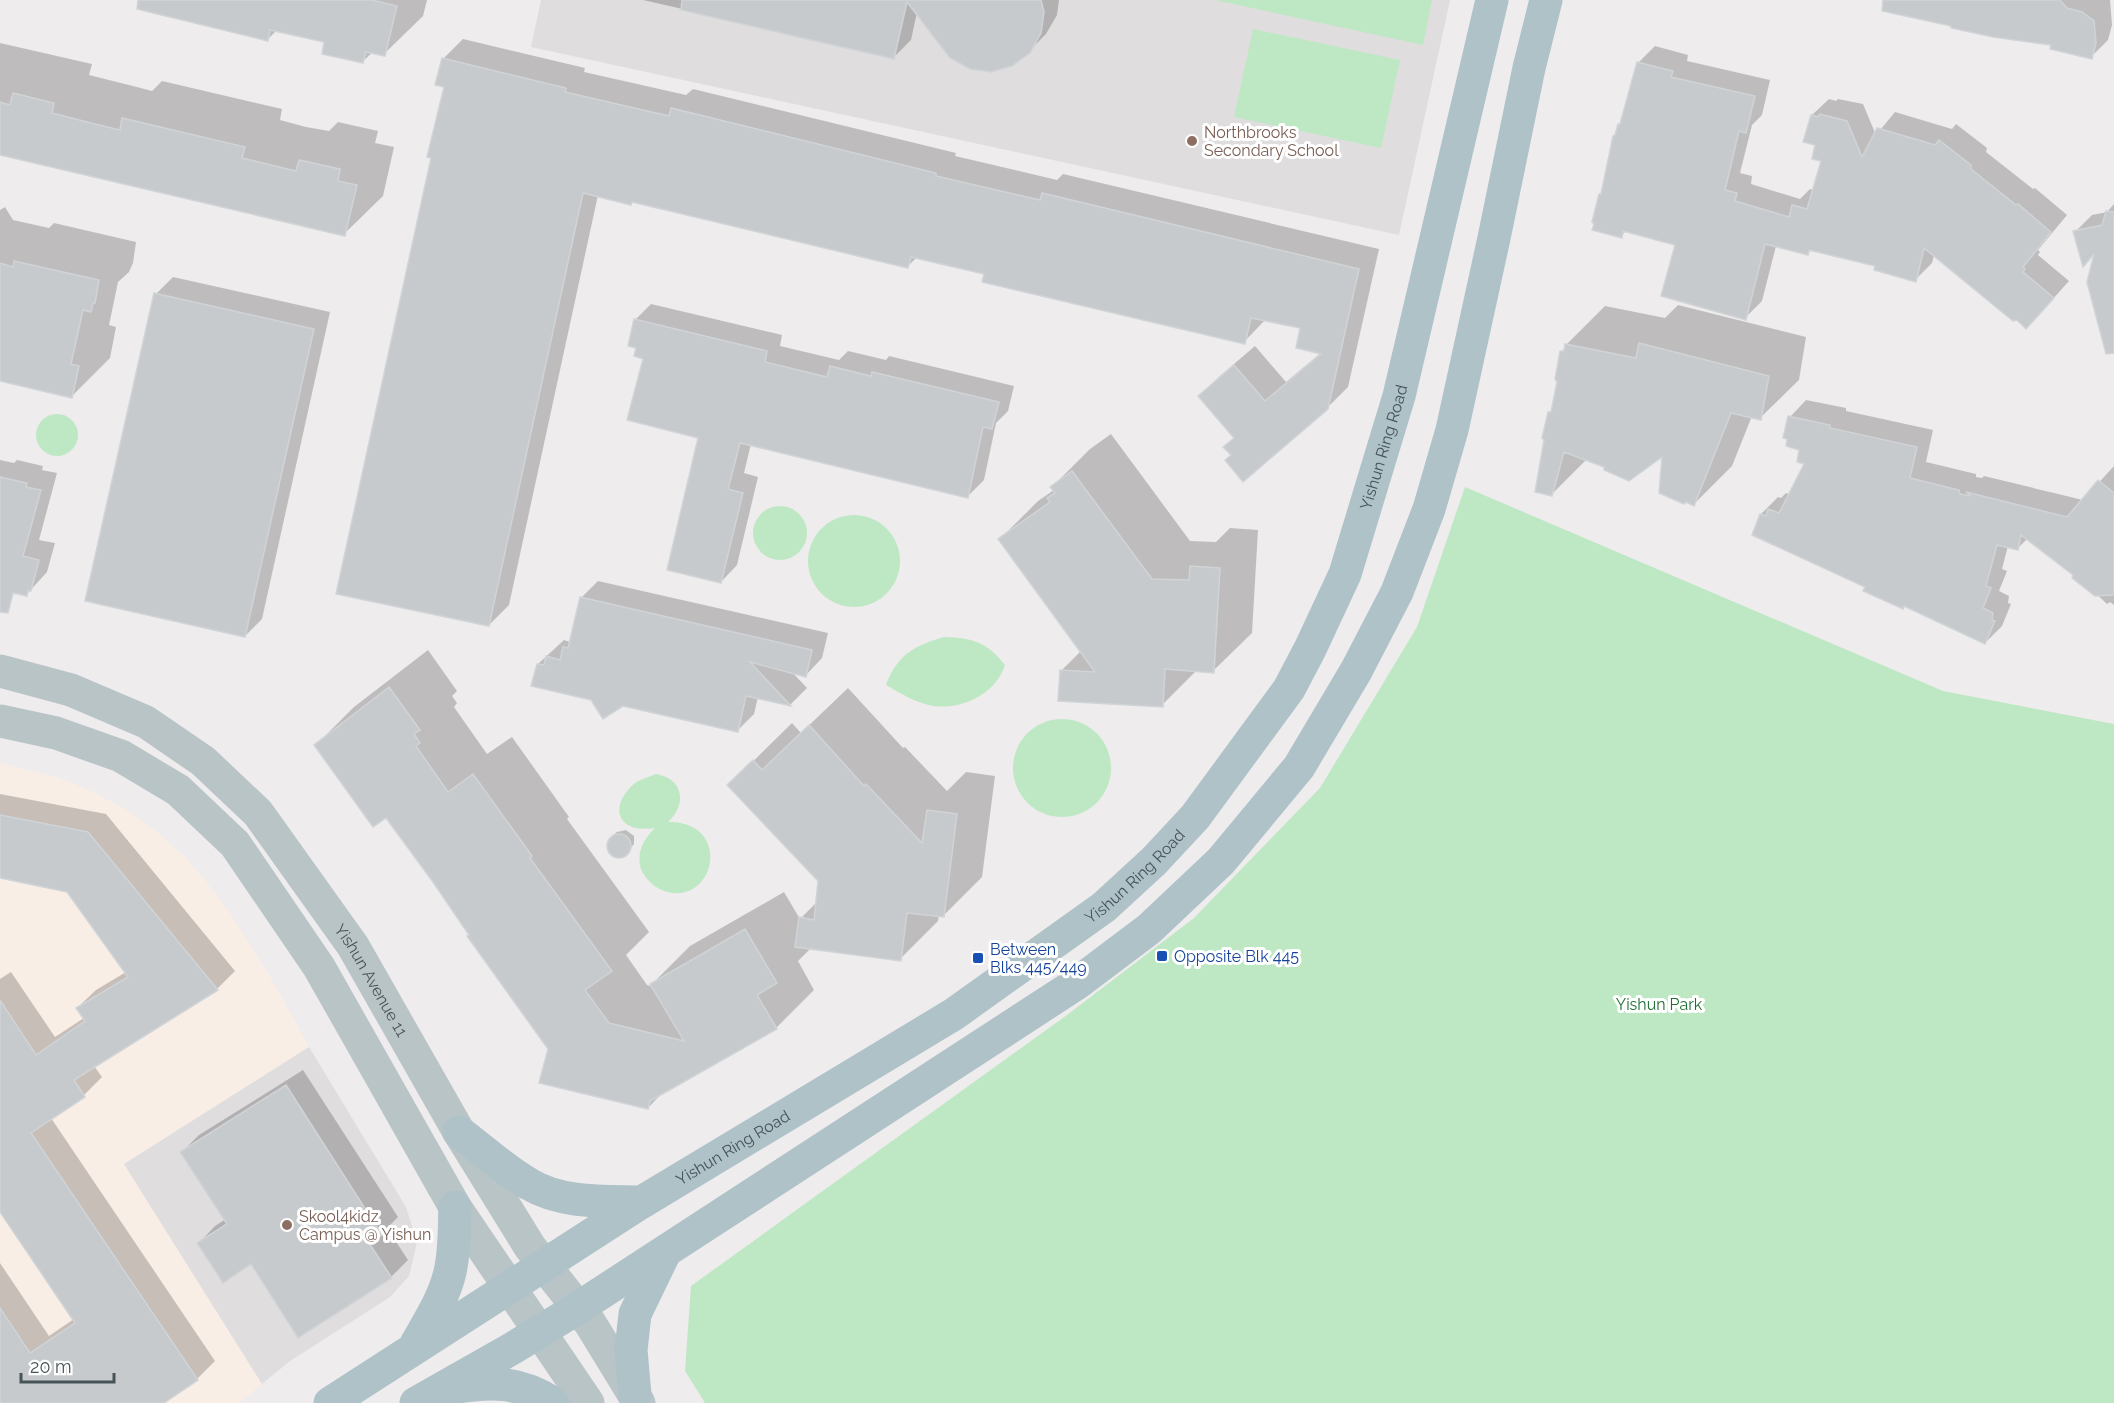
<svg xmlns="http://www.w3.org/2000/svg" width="2114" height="1403" font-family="Raleway,sans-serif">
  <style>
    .commercial { fill: #f9eee6 }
    .education { fill: #dfddde }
    .green { fill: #bee8c4 }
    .shadow { fill: #0003 }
    .building { fill: #c6cacd; stroke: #d0d4d7; stroke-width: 1.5 }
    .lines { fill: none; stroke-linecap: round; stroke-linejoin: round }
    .minor { stroke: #b9c4c7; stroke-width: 33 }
    .major { stroke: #aec2c8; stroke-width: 33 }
    .education-dot { fill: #8d6e63; stroke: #fff; stroke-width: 2 }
    .transit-dot { fill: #1a4fb4; stroke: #fff; stroke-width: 2 }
    .labels { text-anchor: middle; stroke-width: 6; stroke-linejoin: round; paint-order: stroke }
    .education-label { font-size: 16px; fill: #785e54; stroke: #fff; text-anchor: start }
    .street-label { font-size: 16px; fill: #465357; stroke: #fff }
    .transit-label { font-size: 16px; fill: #164399; stroke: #fff; text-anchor: start }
    .park-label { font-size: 16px; fill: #206f34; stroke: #fff }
  </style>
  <rect width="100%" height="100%" fill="#eeeced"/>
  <!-- commercial -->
  <path class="commercial" d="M 0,763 L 59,778 L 94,792 L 126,810 L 157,832 L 185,857 L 209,885 L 231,915 L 272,980 L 309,1047 L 124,1164 L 262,1384 L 239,1403 L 0,1403 Z"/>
  <!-- education -->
  <path class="education" d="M 541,0 L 1450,0 L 1399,235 L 531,47 Z
    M 309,1047 L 406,1207 L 417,1242 L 409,1276 L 390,1297 L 290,1361 L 262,1384 L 124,1164 Z"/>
  <!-- green -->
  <path class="green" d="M 1215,0 L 1432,0 L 1423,45 Z
    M 1253,29 L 1400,60 L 1381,148 L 1234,117 Z
    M36 435a21 21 0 1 1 42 0a21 21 0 1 1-42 0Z
    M 1465,487 L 1943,691 L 2114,724 L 2114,1403 L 705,1403 L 685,1371 L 691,1286 L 1067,1015 L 1194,918 L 1320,788 L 1417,627 Z
    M753 533a27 27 0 1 1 54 0a27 27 0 1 1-54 0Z
    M808 561a46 46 0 1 1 92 0a46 46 0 1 1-92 0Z
    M 944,637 C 973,638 987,642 1005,665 C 996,694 962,710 933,706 C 916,703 900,693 886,685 C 897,655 915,645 944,637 Z
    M1013 768a49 49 0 1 1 98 0a49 49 0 1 1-98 0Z
    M 656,774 C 684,779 687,804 668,822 C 734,821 715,908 664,891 C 654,887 645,879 641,869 C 636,852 644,839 655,828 C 619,834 607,808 634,784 C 640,779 649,777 656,774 Z"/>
  <!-- shadow -->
  <path class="shadow" d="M 150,0 L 427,0 L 423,16 L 384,54 L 373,52 L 363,61 L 326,41 L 277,30 L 267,40 L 147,12 Z
    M 643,0 L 1059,0 L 1057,15 L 1046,34 L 1029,51 L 917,12 L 911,40 L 894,57 Z
    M 1970,0 L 2110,0 L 2112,25 L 2108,40 L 2091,57 L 2053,44 L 1993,36 L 1948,25 Z
    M 463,39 L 585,68 L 584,72 L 686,95 L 693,89 L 956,153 L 955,156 L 1057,180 L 1063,174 L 1379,249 L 1348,387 L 1327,408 L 1232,455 L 1235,437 L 1200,396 L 1220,376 L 1255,346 L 1286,382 L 1322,352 L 1302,327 L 1265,320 L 1244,342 L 986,273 L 917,257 L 908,266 L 633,201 L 631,203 L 598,195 L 509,605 L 489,625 L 433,157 L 446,86 L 443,59 Z
    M 0,43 L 92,64 L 89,75 L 133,86 L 152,91 L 162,81 L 282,109 L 280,120 L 306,127 L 329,131 L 338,122 L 378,131 L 375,143 L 394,147 L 383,196 L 344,234 L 0,153 Z
    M 1655,46 L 1688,55 L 1687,61 L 1770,80 L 1762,115 L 1752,125 L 1740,173 L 1752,176 L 1751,184 L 1800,199 L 1810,189 L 1814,190 L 1823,160 L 1817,144 L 1812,115 L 1829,99 L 1836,101 L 1838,99 L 1863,104 L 1876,135 L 1895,112 L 1952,129 L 1956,124 L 1987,148 L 1986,152 L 2033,189 L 2035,188 L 2067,215 L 2038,250 L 2040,252 L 2038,255 L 2069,281 L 2043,310 L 1934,255 L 1932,263 L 1915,280 L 1877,265 L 1812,249 L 1808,254 L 1776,246 L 1762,301 L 1745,318 L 1677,243 L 1627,230 L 1621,236 L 1603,192 L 1619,125 L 1623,121 L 1638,63 Z
    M 2114,204 L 2114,336 L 2097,250 L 2075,232 L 2092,215 L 2107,212 Z
    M 5,207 L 13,220 L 49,228 L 54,223 L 136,242 L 133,263 L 129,272 L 118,282 L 109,325 L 116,327 L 110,358 L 72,396 L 0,380 L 0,210 Z
    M 173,277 L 330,312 L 262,619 L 245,636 L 156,294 Z
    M 651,304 L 782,335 L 780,346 L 839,360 L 848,351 L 886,360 L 889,356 L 1014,386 L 1008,411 L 996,423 L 984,480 L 968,496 L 751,444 L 744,473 L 758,477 L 737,565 L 721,582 L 700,437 L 637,347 L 635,320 Z
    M 1678,305 L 1806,337 L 1799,380 L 1760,418 L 1752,416 L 1732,466 L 1694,504 L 1664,454 L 1605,466 L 1587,459 L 1552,494 L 1549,413 L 1553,409 L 1562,352 L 1566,345 L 1605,306 L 1665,318 Z
    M 1806,400 L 1846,408 L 1846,411 L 1933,430 L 1926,462 L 1976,474 L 1976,477 L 1982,478 L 1984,476 L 2083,500 L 2114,466 L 2114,605 L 2110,602 L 2107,604 L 2075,574 L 2028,538 L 2018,548 L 2008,546 L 2002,569 L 2007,571 L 1999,591 L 2009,596 L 2008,603 L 2011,604 L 2002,626 L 1985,643 L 1867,586 L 1761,514 L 1778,497 L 1781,498 L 1786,493 L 1790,495 L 1806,463 L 1790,417 Z
    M 1111,434 L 1190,541 L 1216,542 L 1230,528 L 1258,530 L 1252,633 L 1213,671 L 1197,670 L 1162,705 L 1061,671 L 1081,651 L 1000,539 L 1038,501 L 1054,490 L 1052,487 L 1090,449 Z
    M 0,460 L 14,463 L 17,460 L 43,466 L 42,470 L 57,473 L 39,540 L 55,543 L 47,572 L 27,594 L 0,583 Z
    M 598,581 L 828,633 L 822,658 L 806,675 L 791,671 L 807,688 L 790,705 L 758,697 L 754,714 L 737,731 L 592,699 L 538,664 L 564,640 L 570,642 L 581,598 Z
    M 428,650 L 457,691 L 452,696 L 457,703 L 454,707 L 487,754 L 512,737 L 569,817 L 567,819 L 649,932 L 626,955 L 647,985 L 654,987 L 652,984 L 690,946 L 784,892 L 800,919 L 818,901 L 820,881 L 729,785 L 792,723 L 801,733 L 848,688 L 903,748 L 905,747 L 947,791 L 966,772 L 995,776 L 982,877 L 943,916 L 939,915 L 938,921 L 900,959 L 811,948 L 798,961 L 814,990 L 776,1028 L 664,1091 L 648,1108 L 550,1048 L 386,816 L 316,745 L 354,707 Z
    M 0,794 L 106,814 L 235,971 L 217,989 L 94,1066 L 102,1077 L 84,1095 L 51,1118 L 215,1361 L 197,1379 L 161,1403 L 0,1403 L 0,1263 L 49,1336 L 74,1319 L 0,1209 L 0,979 L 11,972 L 55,1037 L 84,1018 L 77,1008 L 96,990 L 126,972 L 68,890 L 0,876 Z
    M 626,830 L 634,836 L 634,844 L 625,855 L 613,855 L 608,846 L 612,836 L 617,832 Z
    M 303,1070 L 398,1217 L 387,1228 L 408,1260 L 391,1277 L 298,1336 L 251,1262 L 199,1243 L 215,1226 L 226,1219 L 182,1152 L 199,1135 Z"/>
  <!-- building -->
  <path class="building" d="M 138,0 L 372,0 L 397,6 L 385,56 L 366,52 L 363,63 L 322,54 L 324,42 L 270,30 L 268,41 L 137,9 Z
    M 682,0 L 1041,0 L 1044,12 L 1041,33 L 1030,53 L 1012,66 L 991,72 L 970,69 L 950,58 L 907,2 L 894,59 L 681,10 Z
    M 1883,0 L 2060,0 L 2067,8 L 2082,12 L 2094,21 L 2096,43 L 2092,59 L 2050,49 L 2051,45 L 1993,37 L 1951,28 L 1951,26 L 1882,11 Z
    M 442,58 L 566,88 L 565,92 L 669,116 L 671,108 L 936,173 L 936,176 L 1040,200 L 1042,193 L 1359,269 L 1328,409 L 1243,482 L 1225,460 L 1231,455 L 1223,447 L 1234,438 L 1198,396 L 1234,365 L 1265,401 L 1321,354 L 1296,348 L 1300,328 L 1251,318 L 1245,344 L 982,282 L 984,274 L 911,257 L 908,268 L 632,202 L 631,205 L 583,193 L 489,626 L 336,594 L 431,158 L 427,157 L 444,87 L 435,85 Z
    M 1637,62 L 1673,71 L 1671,77 L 1755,96 L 1746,133 L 1739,131 L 1725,190 L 1737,193 L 1735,201 L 1789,217 L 1792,205 L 1807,209 L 1821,161 L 1812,159 L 1815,145 L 1803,142 L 1811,115 L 1818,117 L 1820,114 L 1847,121 L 1862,157 L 1877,128 L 1935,145 L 1939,140 L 1971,165 L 1971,169 L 2016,205 L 2018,204 L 2051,232 L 2023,267 L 2025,269 L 2023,272 L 2054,298 L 2026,329 L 2017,320 L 2013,321 L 1924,248 L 1916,282 L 1874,270 L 1875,266 L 1809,250 L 1808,255 L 1765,244 L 1746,320 L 1661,296 L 1675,245 L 1623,231 L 1622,238 L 1592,230 L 1594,224 L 1592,222 L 1599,194 L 1601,194 L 1613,136 L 1615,135 L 1618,124 L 1620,124 Z
    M 13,93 L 54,103 L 52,113 L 95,124 L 120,130 L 122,118 L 245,147 L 242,158 L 267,164 L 296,171 L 299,160 L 340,169 L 338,181 L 357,185 L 345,236 L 0,155 L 0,102 L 10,105 Z
    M 2106,211 L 2114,212 L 2114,353 L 2106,354 L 2087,282 L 2094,254 L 2083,267 L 2073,231 L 2102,225 Z
    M 14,261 L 99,280 L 95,303 L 93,303 L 91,312 L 83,310 L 71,364 L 79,366 L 72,398 L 0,381 L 0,263 L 13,267 Z
    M 154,293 L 314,329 L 245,637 L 85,601 Z
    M 634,319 L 767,351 L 765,362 L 827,377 L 830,366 L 871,376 L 872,372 L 999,402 L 992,429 L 983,427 L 968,498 L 740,443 L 728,489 L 743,493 L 721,583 L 667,570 L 698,438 L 627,420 L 643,359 L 634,356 L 636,348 L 628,346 Z
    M 1639,343 L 1769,376 L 1761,420 L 1731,413 L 1694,506 L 1686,502 L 1684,504 L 1659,493 L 1662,457 L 1629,481 L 1604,470 L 1604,467 L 1564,452 L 1552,496 L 1535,492 L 1544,440 L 1542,438 L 1548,412 L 1551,412 L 1557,382 L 1555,379 L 1560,351 L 1564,351 L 1565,344 L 1636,358 Z
    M 1788,416 L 1830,425 L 1830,428 L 1917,447 L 1910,478 L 1959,490 L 1960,494 L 1971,496 L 1966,492 L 2067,517 L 2098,480 L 2114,493 L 2114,595 L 2095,596 L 2072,578 L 2073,575 L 2021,535 L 2018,550 L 1997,545 L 1986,586 L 1991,588 L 1983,608 L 1993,613 L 1992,620 L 1995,621 L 1985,644 L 1904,606 L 1903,609 L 1863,591 L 1865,587 L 1752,535 L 1760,514 L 1766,516 L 1768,509 L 1779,513 L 1804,464 L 1797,462 L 1799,450 L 1786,446 L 1787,439 L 1783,438 Z
    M 1072,471 L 1152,579 L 1189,580 L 1190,566 L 1220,568 L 1214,673 L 1165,669 L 1163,707 L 1058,701 L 1060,670 L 1095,672 L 998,539 L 1050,502 L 1047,498 L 1055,493 L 1050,487 Z
    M 0,477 L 27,483 L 26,487 L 41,490 L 23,556 L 39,560 L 31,591 L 28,590 L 27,596 L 13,593 L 8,613 L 0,612 Z
    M 580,597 L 812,650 L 806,677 L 750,662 L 791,706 L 746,696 L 738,732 L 623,706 L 603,719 L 591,700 L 531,686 L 537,664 L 544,665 L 546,656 L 560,660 L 563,647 L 568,648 Z
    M 389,687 L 420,730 L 414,734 L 420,743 L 416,746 L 448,792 L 473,774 L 532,856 L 530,858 L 612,971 L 585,990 L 609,1023 L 684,1041 L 650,984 L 745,929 L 777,983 L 757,995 L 777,1029 L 650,1101 L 648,1109 L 539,1083 L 548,1049 L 467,936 L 469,935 L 433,882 L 386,818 L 373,827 L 314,745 Z
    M 809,725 L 864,786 L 866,784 L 922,843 L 927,810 L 957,814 L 944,917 L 907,913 L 901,961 L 795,947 L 799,917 L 814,920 L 818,881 L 727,785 L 753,760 L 762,770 Z
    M 0,815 L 88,832 L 218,990 L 74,1080 L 85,1097 L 31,1133 L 198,1380 L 164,1403 L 0,1403 L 0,1308 L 30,1353 L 75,1323 L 0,1212 L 0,1000 L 36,1055 L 85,1021 L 76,1008 L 128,977 L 67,892 L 0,878 Z
    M607 846a12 12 0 1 1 24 0a12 12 0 1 1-24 0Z
    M 286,1085 L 382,1235 L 369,1243 L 392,1278 L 298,1338 L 251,1264 L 223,1283 L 197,1243 L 227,1224 L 180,1152 Z"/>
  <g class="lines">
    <!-- minor -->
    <g class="minor">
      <path id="s1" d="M 0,671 L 71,690 L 146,722 L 203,761 L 258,813 L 353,946 L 459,1132 L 530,1247 L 590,1323 L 639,1403"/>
      <path d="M 0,721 L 56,733 L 121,756 L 178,790 L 235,844 L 319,967 L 455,1207 L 588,1403"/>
    </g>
    <!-- major -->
    <g class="major">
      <path d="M 459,1132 C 482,1149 504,1170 529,1184 C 562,1204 606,1201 642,1202"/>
      <path d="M 416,1344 C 429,1321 444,1298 450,1272 C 455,1251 454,1229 455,1207"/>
      <path d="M 452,1388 C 490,1381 519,1381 553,1403"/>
      <path d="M 635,1395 L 631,1350 L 635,1314 L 664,1254"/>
      <path id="s2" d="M 330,1403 L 642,1202 L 954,1014 L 1104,907 L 1154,861 L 1195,817 L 1289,689 L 1310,649 L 1345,574 L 1399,396 L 1492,0"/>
      <path d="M 416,1403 L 513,1348 L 578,1308 L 1076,984 L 1149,929 L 1221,861 L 1299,767 L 1356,671 L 1397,592 L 1429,509 L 1452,430 L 1494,238 L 1529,68 L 1546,0"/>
    </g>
  </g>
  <!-- markers -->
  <g class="education-dot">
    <circle cx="1192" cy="141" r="6"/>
    <circle cx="287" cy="1225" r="6"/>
  </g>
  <g class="transit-dot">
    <rect x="1156" y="950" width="12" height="12" rx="3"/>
    <rect x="972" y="952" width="12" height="12" rx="3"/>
  </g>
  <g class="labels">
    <!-- education labels -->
    <g class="education-label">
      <text x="1204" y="138">Northbrooks<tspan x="1204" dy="18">Secondary School</tspan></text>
      <text x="299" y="1222">Skool4kidz<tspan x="299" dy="18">Campus @ Yishun</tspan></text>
    </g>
    <!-- street labels -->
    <g class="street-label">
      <text dy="6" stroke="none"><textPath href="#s2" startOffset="1467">Yishun Ring Road</textPath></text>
      <text dy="6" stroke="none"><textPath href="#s2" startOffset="963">Yishun Ring Road</textPath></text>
      <text dy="6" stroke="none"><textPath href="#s1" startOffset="502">Yishun Avenue 11</textPath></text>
      <text dy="6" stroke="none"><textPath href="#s2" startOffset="477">Yishun Ring Road</textPath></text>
    </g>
    <!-- transit labels -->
    <g class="transit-label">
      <text x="990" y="955">Between<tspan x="990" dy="18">Blks 445/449</tspan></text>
      <text x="1174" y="962">Opposite Blk 445</text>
    </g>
    <!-- park labels -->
    <g class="park-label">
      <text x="1659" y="1010">Yishun Park</text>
    </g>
  </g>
  <!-- scale -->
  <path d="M21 1373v9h93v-9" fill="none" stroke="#465357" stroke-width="3"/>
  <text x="30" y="1373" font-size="18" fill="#465357" stroke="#ffffff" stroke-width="4.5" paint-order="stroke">20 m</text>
</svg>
